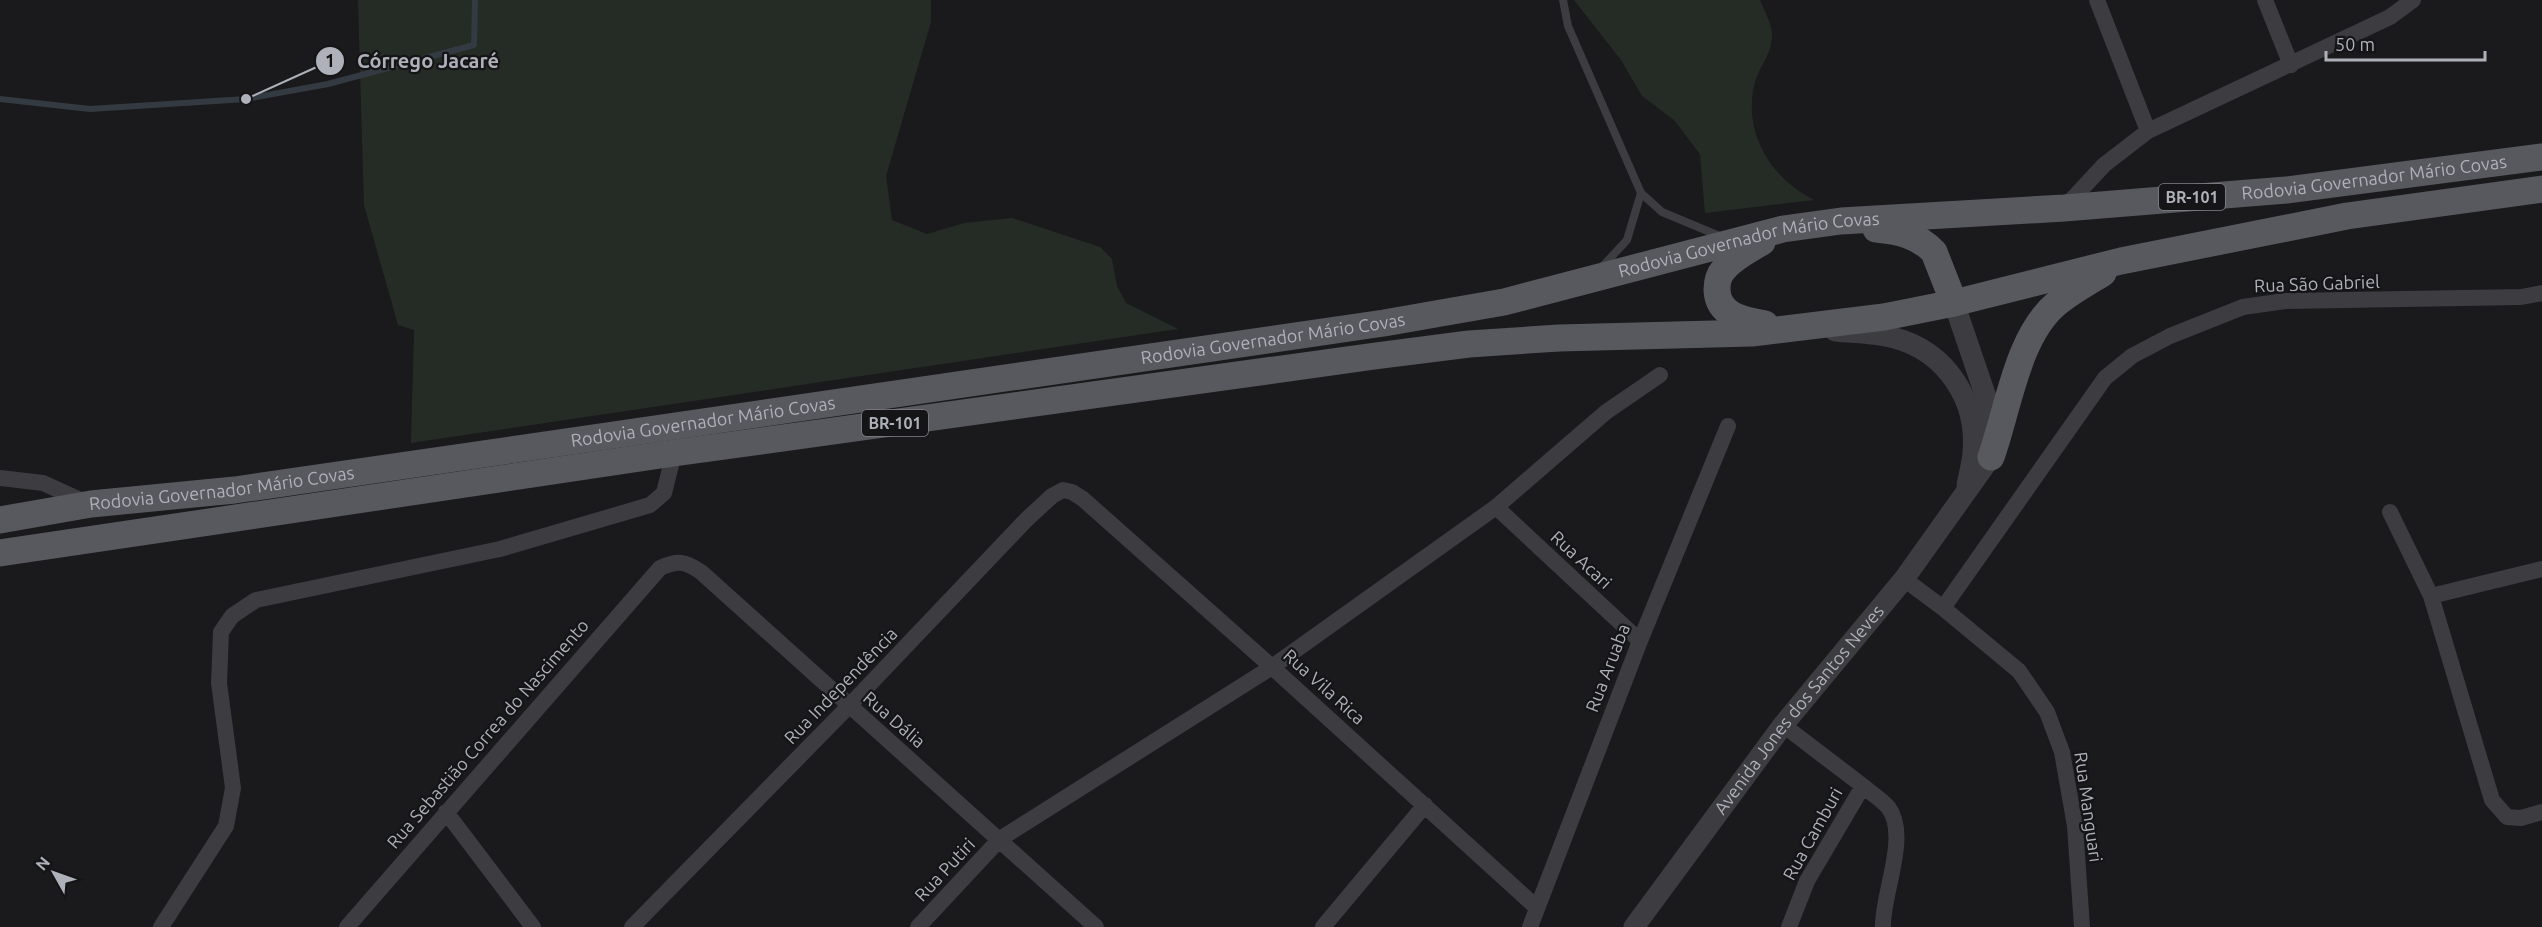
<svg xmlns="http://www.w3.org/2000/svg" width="2542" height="927" font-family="Ubuntu,sans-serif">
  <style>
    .green { fill: #252c26 }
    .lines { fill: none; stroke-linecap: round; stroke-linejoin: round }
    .stream { stroke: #343a41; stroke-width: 6 }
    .service { stroke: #3c3c41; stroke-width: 8 }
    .minor { stroke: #3c3c41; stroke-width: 16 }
    .tertiary { stroke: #3c3c41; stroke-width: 21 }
    .primary { stroke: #58595f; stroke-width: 27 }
    .labels { text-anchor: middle; stroke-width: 4.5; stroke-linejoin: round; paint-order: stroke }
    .shield { fill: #151517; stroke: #808289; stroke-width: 1.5 }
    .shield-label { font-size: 16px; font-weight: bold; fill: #aeb1ba }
    .street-label { font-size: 18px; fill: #aeb1ba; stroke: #151517 }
    .leader { fill: none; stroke: #aeb1ba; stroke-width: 2 }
    .callout-dot { fill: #aeb1ba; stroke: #151517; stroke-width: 2 }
    .mark-label { font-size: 18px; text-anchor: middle; font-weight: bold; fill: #111 }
    .callout-label { font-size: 20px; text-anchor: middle; font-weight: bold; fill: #aeb1ba; stroke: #151517; stroke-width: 4.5; stroke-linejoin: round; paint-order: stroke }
  </style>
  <rect width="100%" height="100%" fill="#1a1a1c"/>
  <!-- green -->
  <path class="green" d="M 358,0 L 931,0 L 931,22 L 886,176 L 892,220 L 927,234 L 964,223 L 1012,218 L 1100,247 L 1112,259 L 1117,286 L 1126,303 L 1178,329 L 411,443 L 414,330 L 398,325 L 364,205 Z
    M 1574,0 L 1760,0 C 1764,10 1772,24 1772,35 C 1772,54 1760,65 1755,82 C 1742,131 1770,178 1814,200 L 1705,213 L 1700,154 L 1674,120 L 1642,96 L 1621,60 Z"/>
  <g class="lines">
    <!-- stream -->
    <path class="stream" d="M 0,99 L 90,109 L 246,99 L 328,84 L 474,45 L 475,0"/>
    <!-- service -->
    <path class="service" d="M 1563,0 L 1568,26 L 1641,193 L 1662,212 L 1722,237
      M 1602,267 L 1627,240 L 1641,193"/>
    <!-- minor -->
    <path class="minor" d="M 2097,0 L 2148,131
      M 2265,0 L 2291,65
      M 2064,208 L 2104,165 L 2148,131 L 2390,17 L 2413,0
      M 0,478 L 43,483 L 87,503
      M 1496,507 L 1640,641
      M 2390,512 L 2431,596 L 2492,800 L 2507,817 L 2521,818 L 2542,812
      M 1904,579 L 1943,608 L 2019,671 L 2047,712 L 2062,752 L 2075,826 L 2082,927
      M 2431,596 L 2542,569
      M 1943,608 L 2105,378 L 2132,356 L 2170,336 L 2243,307 L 2285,301 L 2521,297 L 2542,293
      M 1783,725 L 1863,786 L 1807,881 L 1789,927
      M 1863,786 C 1871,793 1881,799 1888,807 C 1910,835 1882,894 1883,927
      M 446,812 L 533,927
      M 161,927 L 226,826 L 233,788 L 219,683 L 221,632 L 232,616 L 256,600 L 500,549 L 650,505 L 664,493 L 674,453
      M 347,927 L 660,568 C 678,560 685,561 701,572 L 1096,927
      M 632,927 L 849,706 L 1027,519 L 1052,496 L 1063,490 L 1072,492 L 1083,499 L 1272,667 L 1536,907
      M 918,927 L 1000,839 L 1272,667 L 1496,507 L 1606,412 L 1660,375
      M 1323,927 L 1425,805
      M 1530,927 L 1640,641 L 1728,426"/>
    <!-- tertiary -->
    <g class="tertiary">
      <path d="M 1835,331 C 1855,333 1875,333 1895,338 C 1946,352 1978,400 1973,453 C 1972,464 1969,475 1967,485"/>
      <path id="s1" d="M 1634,927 L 1783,725 L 1904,579 L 1991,457 L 1987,400 L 1954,303"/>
    </g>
    <!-- primary -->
    <g class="primary">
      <path d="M 1876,229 C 1898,231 1918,235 1934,252 L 1954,303"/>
      <path d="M 1762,242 C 1749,250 1734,257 1724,269 C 1718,276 1717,282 1717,290 C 1718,316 1744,320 1765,324"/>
      <path d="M 1991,457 C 2008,410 2017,337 2056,304 C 2070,292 2087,283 2103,273"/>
      <path id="s2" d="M 0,520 L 91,504 L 235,490 L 1384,323 L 1504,302 L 1783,229 L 1841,221 L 2064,208 L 2286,190 L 2542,157"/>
      <path d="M 0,553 L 674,453 L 1375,356 L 1469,344 L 1559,338 L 1752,333 L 1884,317 L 1954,303 L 2121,261 L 2347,216 L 2542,189"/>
    </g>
  </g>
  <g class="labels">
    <!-- shield labels -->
    <g class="shield">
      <rect x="2159" y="184" width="66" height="26" rx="4.5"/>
      <rect x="862" y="410" width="66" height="26" rx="4.5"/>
    </g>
    <g class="shield-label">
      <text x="2192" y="203">BR-101</text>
      <text x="895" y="429">BR-101</text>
    </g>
    <!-- street labels -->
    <g class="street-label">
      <text dy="6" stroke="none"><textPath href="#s2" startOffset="2402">Rodovia Governador Mário Covas</textPath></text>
      <text dy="6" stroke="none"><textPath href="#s2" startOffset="1772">Rodovia Governador Mário Covas</textPath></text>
      <text transform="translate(2317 284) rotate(-2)" y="6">Rua São Gabriel</text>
      <text dy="6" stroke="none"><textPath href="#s2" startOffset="1286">Rodovia Governador Mário Covas</textPath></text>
      <text dy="6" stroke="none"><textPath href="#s2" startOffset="710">Rodovia Governador Mário Covas</textPath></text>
      <text dy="6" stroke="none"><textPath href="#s2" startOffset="224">Rodovia Governador Mário Covas</textPath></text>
      <text transform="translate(1581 560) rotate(43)" y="6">Rua Acari</text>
      <text transform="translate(1608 668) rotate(-69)" y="6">Rua Aruaba</text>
      <text transform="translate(841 686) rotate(-46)" y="6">Rua Independência</text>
      <text transform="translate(1324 687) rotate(42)" y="6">Rua Vila Rica</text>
      <text dy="6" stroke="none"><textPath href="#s1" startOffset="273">Avenida Jones dos Santos Neves</textPath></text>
      <text transform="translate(894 720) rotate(41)" y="6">Rua Dália</text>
      <text transform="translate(488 734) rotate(-49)" y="6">Rua Sebastião Correa do Nascimento</text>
      <text transform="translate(2088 807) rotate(82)" y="6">Rua Manguari</text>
      <text transform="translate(1813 834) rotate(-61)" y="6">Rua Camburi</text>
      <text transform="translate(945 870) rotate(-47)" y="6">Rua Putiri</text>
    </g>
  </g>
  <!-- callouts -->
  <path class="leader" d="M246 99L330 61"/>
  <g class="callout-dot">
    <circle cx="246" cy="99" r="6"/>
    <circle cx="330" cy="61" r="15"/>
  </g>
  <g class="mark-label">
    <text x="330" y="67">1</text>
  </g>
  <g class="callout-label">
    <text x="428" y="68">Córrego Jacaré</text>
  </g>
  <!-- north arrow -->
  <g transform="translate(54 873) rotate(310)" stroke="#151517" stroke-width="4.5" paint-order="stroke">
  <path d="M0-4.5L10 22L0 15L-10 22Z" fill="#aeb1ba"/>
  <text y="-9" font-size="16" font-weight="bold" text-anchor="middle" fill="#aeb1ba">N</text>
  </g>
  <!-- scale -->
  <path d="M2326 51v9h159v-9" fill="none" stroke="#aeb1ba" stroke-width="3"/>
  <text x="2335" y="51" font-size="18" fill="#aeb1ba" stroke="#151517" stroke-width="4.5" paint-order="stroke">50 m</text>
</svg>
